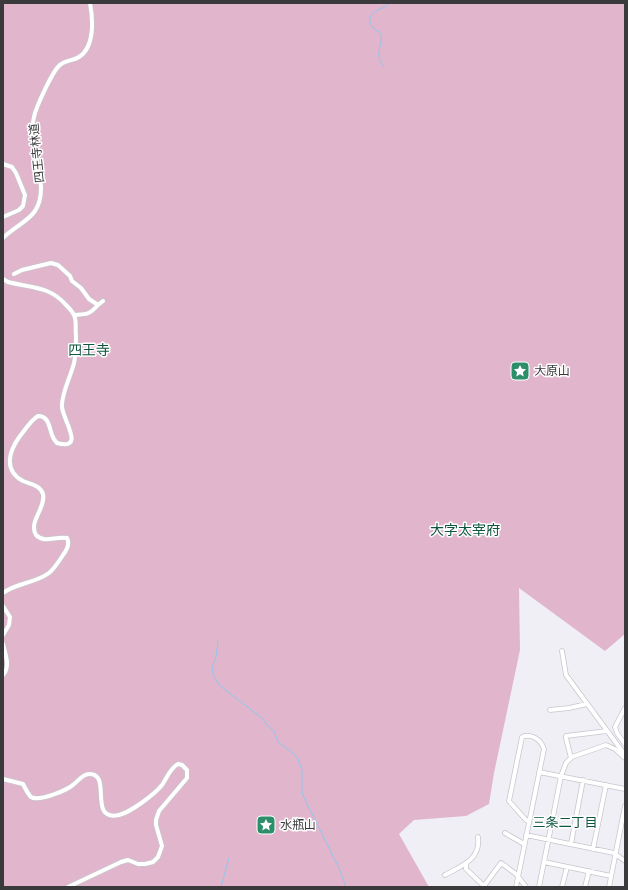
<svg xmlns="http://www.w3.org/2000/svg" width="628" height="890" font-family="'Playfair Display','Noto Sans JP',serif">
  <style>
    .green { fill: #e1b6cc }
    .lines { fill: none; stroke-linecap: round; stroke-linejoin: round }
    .stream { stroke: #91c6ef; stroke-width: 1 }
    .minor-casing { stroke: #c7c6cd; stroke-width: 5.5 }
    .minor { stroke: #fff; stroke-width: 4 }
    .labels { text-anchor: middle; stroke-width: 3; stroke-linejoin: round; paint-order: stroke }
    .street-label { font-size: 12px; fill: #3a393c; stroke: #fff }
    .poi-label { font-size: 12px; fill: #3a393c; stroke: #fff; text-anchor: start }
    .neighbourhood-label { font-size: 13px; fill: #0d553c; stroke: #fff }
    .quarter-label { font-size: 14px; fill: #0d553c; stroke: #fff }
  </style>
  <rect width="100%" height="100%" fill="#f0eff6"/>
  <!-- green -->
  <path class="green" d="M 3,3 L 625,3 L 625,634 L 605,651 L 519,588 L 520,650 L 494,773 L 489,804 L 466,816 L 414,820 L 399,834 L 429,887 L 3,887 Z"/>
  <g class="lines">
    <!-- stream -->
    <path class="stream" d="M 384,67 C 373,52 383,49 381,34 C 379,31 375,30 373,28 C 372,27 370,23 370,22 C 368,9 385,10 390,3
      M 218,641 L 216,657 L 212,668 L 213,674 L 219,685 L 262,718 L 267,725 L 274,731 L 278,742 L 293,753 L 298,759 L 302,770 L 302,792 L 304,798 L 339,868 L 346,887
      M 221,887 L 229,858"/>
    <!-- minor casing -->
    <g class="minor-casing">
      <path id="minor" d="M 3,164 L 12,167 L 16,173 L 25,195 L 23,206 L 19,210 L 3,217
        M 3,238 C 22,220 42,218 41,186 C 38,168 29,134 34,117 C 36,107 53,70 60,65 C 65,60 73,61 79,57 C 95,47 93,19 90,3
        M 14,274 L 22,270 L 51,263 L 58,265 L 70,276 L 72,281 L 81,288 L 89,299 L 98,305 C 89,315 87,314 74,315
        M 3,279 L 8,282 C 31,288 50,286 66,305 C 69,308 72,311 74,315 C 77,321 75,329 76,336 C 76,345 76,354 74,363 C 71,376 61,394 62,407 C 63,420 86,451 57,443 C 55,441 53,438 52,435 C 49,427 49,416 38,416 C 31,420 25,430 20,436 C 9,451 3,470 23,481 C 30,484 40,485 43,494 C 46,508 28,522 36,535 C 45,544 55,536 67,538 C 70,544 67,550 63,555 C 59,561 55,568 49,573 C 36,583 16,583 3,593
        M 98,305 L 103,301
        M 3,606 L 10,617 L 9,625 L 3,635
        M 3,644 C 5,654 11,666 3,675
        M 562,651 L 566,675 L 625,755
        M 625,708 L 615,727 L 617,733 L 625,744
        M 550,710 L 569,708 L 587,704
        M 571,758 L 566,738 L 566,736 L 607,731
        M 539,772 L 625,789
        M 3,779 L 23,784 C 25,788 28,794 31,797 C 39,802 68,790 74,784 C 78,781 83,774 89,774 C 113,773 87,822 119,815 C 131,812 155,794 162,785 C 167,778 170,768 178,764 L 182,765 L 187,770 L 187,778 L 159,811 L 156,820 L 156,825 L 162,846 L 158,857 L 153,862 L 145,864 L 138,864 L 128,860 L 121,862 L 68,887
        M 505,833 L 524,844
        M 526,835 L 614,853 L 625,861
        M 571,844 L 583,780
        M 593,849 L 606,785
        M 544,862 L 611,876
        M 466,864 L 466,869 L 485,887
        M 445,875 C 461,866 481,860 478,837
        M 484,886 L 501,863 L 516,874 L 526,887
        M 516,887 L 544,749 C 541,740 532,733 522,737 L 509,801 L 526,820 L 529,821
        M 539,887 L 561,776 L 566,763 L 572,757 L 606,745 L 615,749 L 625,758
        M 562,887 L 567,867
        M 585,887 L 589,871
        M 609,887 L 625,806"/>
    </g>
    <!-- minor -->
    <use href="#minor" class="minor"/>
  </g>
  <!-- icons -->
  <defs>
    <g id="sight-square" transform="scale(1)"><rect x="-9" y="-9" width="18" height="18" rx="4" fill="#2c8f6a" stroke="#fff"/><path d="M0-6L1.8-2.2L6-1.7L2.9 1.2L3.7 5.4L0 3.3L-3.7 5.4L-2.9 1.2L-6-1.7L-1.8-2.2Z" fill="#fff"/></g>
  </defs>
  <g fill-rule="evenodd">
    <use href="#sight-square" x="520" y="371"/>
    <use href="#sight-square" x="266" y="825"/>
  </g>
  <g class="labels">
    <!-- street labels -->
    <g class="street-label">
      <text transform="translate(37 153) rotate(-96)" y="4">四王寺林道</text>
    </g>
    <!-- poi labels -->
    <g class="poi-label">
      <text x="534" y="375">大原山</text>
      <text x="280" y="829">水瓶山</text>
    </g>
    <!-- neighbourhood labels -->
    <g class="neighbourhood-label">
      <text x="565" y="827">三条二丁目</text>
    </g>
    <!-- quarter labels -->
    <g class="quarter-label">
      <text x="89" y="355">四王寺</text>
      <text x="465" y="535">大字太宰府</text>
    </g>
  </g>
  <!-- border -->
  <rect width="628" height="890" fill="none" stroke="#3a393c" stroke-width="8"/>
</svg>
